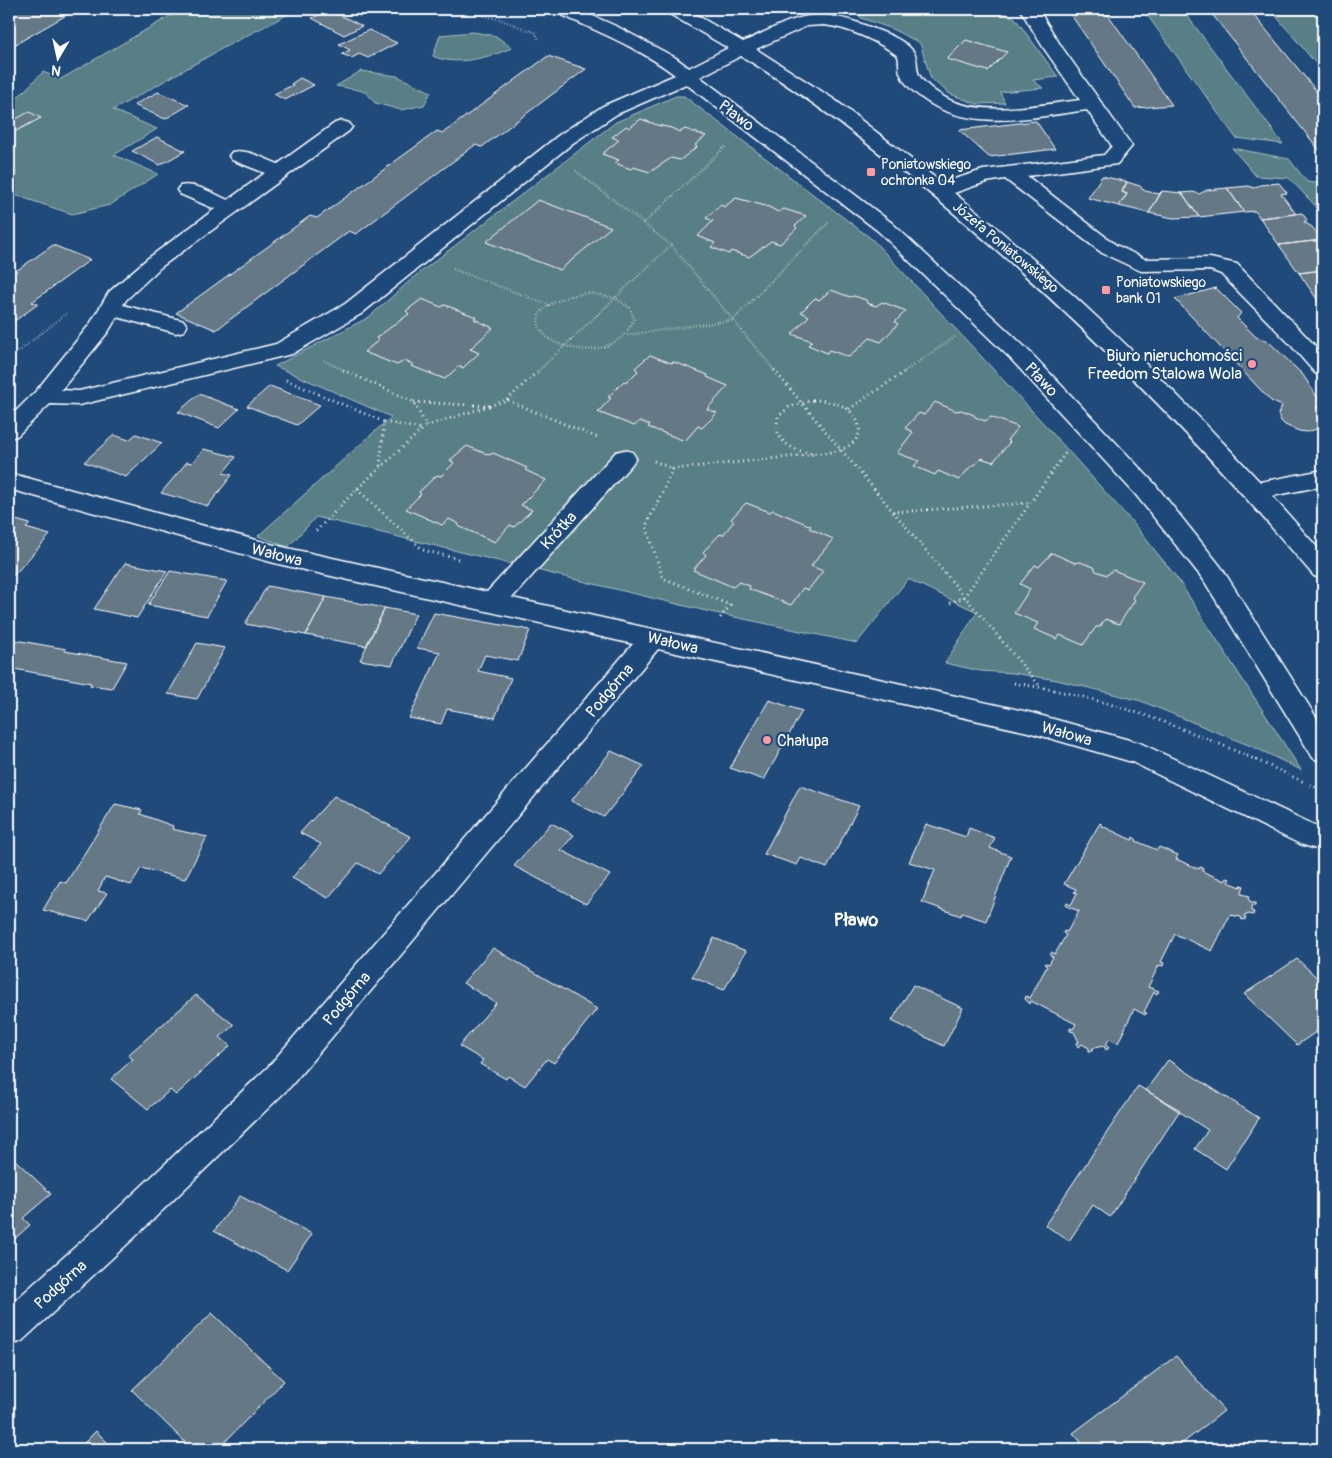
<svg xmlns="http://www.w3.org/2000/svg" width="1332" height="1458" font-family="Pangolin,sans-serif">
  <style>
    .green { fill: #587f85; stroke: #acbfc2 }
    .building { fill: #657886; stroke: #fff }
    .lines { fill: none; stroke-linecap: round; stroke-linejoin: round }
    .minor-casing { stroke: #fff; stroke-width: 3 }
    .path-far1 { stroke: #fff; stroke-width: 2.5; stroke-dasharray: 0.5 2.5; stroke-linecap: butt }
    .path { stroke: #fff; stroke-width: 3; stroke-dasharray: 1 4; stroke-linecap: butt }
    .minor { fill: #1f4a7a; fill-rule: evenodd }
    .poi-dot { fill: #ff9aa2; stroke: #1f4a7a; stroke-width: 2 }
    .labels { text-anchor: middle; stroke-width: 4.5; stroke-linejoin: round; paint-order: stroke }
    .far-poi-label { font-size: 14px; fill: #fff; stroke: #1f4a7a; text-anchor: start }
    .far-street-label { font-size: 14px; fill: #fff; stroke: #1f4a7a }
    .street-label { font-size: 16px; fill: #fff; stroke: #1f4a7a }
    .poi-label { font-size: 16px; fill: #fff; stroke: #1f4a7a; text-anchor: end }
    .neighbourhood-label { font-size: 18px; font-weight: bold; fill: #fff; stroke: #1f4a7a }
  </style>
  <rect width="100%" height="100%" fill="#1f4a7a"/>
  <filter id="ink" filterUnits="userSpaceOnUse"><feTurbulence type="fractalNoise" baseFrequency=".02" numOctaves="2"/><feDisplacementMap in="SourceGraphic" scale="10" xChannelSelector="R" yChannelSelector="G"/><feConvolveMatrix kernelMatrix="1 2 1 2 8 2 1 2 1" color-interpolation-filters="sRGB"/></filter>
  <g filter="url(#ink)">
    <!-- green -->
    <path class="green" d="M 182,9 L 298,9 L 223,48 L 113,110 L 157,129 L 114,155 L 158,174 L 110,205 L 72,214 L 9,193 L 9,106 L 43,72 L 61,79 Z
      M 856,9 L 911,9 L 914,14 L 996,9 L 1015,18 L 1058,77 L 1033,80 L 1043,88 L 1000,92 L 1005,103 L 977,104 L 950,94 L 931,79 L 920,43 L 890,28 L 861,18 Z
      M 1182,9 L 1283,144 L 1236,138 L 1145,12 Z
      M 1270,9 L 1323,9 L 1323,72 Z
      M 473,32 L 496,36 L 512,48 C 490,57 456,67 433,56 L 440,35 Z
      M 361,71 L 397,76 L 431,92 L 424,105 L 401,110 L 375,103 L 367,93 L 359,90 L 336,86 Z
      M 676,96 L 684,96 L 873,240 L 1045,425 L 1134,524 L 1177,578 L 1301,770 L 1258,749 L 1141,701 L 1057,680 L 1013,673 L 980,671 L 945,663 L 977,612 L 908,579 L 857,643 L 706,611 L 316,517 L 288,547 L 258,536 L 391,417 L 275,366 L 369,317 L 414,277 L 616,122 Z
      M 1232,148 L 1289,159 L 1307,182 L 1323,184 L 1323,214 L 1289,178 L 1256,176 Z"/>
    <!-- building -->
    <path class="building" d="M 9,9 L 77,9 L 9,48 Z
      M 1067,9 L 1104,9 L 1172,105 L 1135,108 Z
      M 1208,9 L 1249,9 L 1323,99 L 1323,155 Z
      M 330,10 L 362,26 L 344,35 L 312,18 Z
      M 369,30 L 397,43 L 368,58 L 359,54 L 352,58 L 342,54 L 350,50 L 339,44 Z
      M 966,40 L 1007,52 L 988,71 L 947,59 Z
      M 548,56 L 586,69 L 482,147 L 475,145 L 356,234 L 349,231 L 216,330 L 176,313 L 310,216 L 317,218 L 437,131 L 443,133 Z
      M 300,78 L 314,85 L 285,100 L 274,94 L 293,85 L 291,84 Z
      M 158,92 L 189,105 L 165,119 L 134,105 Z
      M 29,112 L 41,118 L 16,131 L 9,128 L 9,123 Z
      M 641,119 L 657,125 L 671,128 L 680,132 L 685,129 L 706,136 L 695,145 L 697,147 L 680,160 L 671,158 L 650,172 L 633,167 L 631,169 L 615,163 L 619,160 L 602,154 L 619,140 L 612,137 L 626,126 L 629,128 Z
      M 1036,121 L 1055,149 L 989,157 L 959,130 Z
      M 157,137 L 185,151 L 160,165 L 132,151 Z
      M 1102,176 L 1127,182 L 1122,192 L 1127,194 L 1119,206 L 1088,198 Z
      M 1127,182 L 1140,186 L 1145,191 L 1159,194 L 1162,191 L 1149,213 L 1119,206 L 1127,194 L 1122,192 Z
      M 1279,183 L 1287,193 L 1281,194 L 1296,214 L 1260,218 L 1255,211 L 1244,212 L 1227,188 L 1249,186 L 1253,188 L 1260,185 Z
      M 1227,188 L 1244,212 L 1199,217 L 1182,193 L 1193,192 L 1199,194 L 1207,190 Z
      M 1162,191 L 1182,193 L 1199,217 L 1173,218 L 1149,213 Z
      M 736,198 L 769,207 L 778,212 L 784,209 L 806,216 L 795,226 L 797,228 L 780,244 L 771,241 L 749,257 L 731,251 L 729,254 L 711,247 L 715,243 L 698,236 L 713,221 L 706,218 L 721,205 L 724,207 Z
      M 538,200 L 611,227 L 560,270 L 486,242 Z
      M 1302,213 L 1307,220 L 1304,222 L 1312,227 L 1322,240 L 1279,245 L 1260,218 Z
      M 1322,240 L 1323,242 L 1323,270 L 1299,273 L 1279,245 Z
      M 53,245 L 90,260 L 32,302 L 38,304 L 9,325 L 9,276 Z
      M 1323,270 L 1323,301 L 1319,302 L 1299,273 Z
      M 1216,288 L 1241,313 L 1237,318 L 1256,337 L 1268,341 L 1303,375 L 1323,406 L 1316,407 L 1323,412 L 1323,427 L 1307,432 L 1299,431 L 1285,425 L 1281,421 L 1278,414 L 1282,406 L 1271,401 L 1175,299 Z
      M 831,290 L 850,297 L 854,296 L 866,300 L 867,303 L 876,306 L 882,302 L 906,311 L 895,322 L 898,324 L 881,342 L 870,338 L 849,357 L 829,350 L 827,353 L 808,345 L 812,341 L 792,334 L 809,316 L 801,312 L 815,298 L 819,300 Z
      M 422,299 L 441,307 L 445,305 L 476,317 L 474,319 L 493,328 L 470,349 L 479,353 L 463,368 L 459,366 L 445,379 L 411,366 L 413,364 L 404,361 L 397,365 L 364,352 L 379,340 L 376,338 L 409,314 L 406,311 Z
      M 650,355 L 671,363 L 674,362 L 708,375 L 707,377 L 728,386 L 707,409 L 717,413 L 702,428 L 698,426 L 685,441 L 648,427 L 650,425 L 640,421 L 634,426 L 598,412 L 611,398 L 608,397 L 624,381 L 627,382 L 638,371 L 635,368 Z
      M 270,386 L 320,405 L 297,425 L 247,406 Z
      M 199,394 L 239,409 L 219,428 L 178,412 Z
      M 935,402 L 956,411 L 961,410 L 974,415 L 975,417 L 985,421 L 991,417 L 1018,427 L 1007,440 L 1010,442 L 993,462 L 981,458 L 976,464 L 972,465 L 959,480 L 938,471 L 935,475 L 914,466 L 919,461 L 897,453 L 913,432 L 905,428 L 919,413 L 924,415 Z
      M 136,434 L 162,443 L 126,477 L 84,462 L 114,435 L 129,440 Z
      M 467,446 L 489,455 L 493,453 L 527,468 L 525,470 L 546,480 L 521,505 L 532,510 L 514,527 L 510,525 L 495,542 L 458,526 L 459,524 L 449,519 L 442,525 L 406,509 L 421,494 L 419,492 L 437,475 L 441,476 L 454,463 L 450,460 Z
      M 204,449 L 236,457 L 223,473 L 232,475 L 208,506 L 161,493 L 187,462 L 192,463 Z
      M 746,503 L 770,512 L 773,510 L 811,526 L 809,528 L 833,539 L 811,566 L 823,571 L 808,590 L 803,588 L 791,605 L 749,589 L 750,586 L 739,582 L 733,587 L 693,570 L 706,555 L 703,552 L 720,534 L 723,535 L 734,521 L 731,519 Z
      M 9,518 L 30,524 L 26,528 L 50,535 L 14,575 L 9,574 Z
      M 1052,553 L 1075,563 L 1080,562 L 1094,567 L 1096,571 L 1107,575 L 1113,570 L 1143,582 L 1132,597 L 1135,600 L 1119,624 L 1105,619 L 1100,627 L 1096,627 L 1083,645 L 1060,635 L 1057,639 L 1034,629 L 1038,623 L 1014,613 L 1030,589 L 1020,584 L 1035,565 L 1039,567 Z
      M 125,563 L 167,571 L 137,618 L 94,609 Z
      M 170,571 L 227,581 L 207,616 L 148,605 Z
      M 267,586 L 326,597 L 306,635 L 245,624 Z
      M 326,597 L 385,608 L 366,646 L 306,635 Z
      M 385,608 L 416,614 L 392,665 L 360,660 Z
      M 434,613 L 530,630 L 518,661 L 485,655 L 478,671 L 511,678 L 495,718 L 447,709 L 441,724 L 409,718 L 440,652 L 417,648 Z
      M 9,639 L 66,649 L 65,651 L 127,662 L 112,688 L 90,685 L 91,683 L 9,668 Z
      M 197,643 L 225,648 L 197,699 L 168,694 Z
      M 769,700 L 802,711 L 764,780 L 730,768 Z
      M 611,751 L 644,766 L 604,817 L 571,801 Z
      M 800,786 L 859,806 L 827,868 L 801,858 L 797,865 L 764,854 Z
      M 334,796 L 411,837 L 378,874 L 358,863 L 328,898 L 292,878 L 321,844 L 300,833 Z
      M 115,804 L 142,810 L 140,814 L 173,826 L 172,829 L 207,837 L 185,879 L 141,868 L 131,885 L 105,877 L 98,891 L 107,893 L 88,921 L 43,910 L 60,881 L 66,883 Z
      M 551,823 L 574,835 L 561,850 L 610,875 L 586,904 L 514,866 Z
      M 1100,823 L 1103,825 L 1102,826 L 1132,840 L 1133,837 L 1137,840 L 1136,841 L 1157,850 L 1159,847 L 1178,855 L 1176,859 L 1199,869 L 1200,867 L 1203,868 L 1202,871 L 1225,881 L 1227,878 L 1230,879 L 1228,882 L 1241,887 L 1241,885 L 1244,886 L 1241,894 L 1250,896 L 1248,898 L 1251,903 L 1255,903 L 1255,906 L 1251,906 L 1251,911 L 1254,912 L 1253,915 L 1249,914 L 1244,916 L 1246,919 L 1242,920 L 1241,917 L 1230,915 L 1212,951 L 1175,934 L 1161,962 L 1164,963 L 1163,966 L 1159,965 L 1148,987 L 1159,991 L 1157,994 L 1154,992 L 1144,1012 L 1147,1013 L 1145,1015 L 1134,1009 L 1118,1043 L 1109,1039 L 1106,1045 L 1109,1048 L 1106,1050 L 1104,1046 L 1093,1048 L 1092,1051 L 1089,1051 L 1089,1048 L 1082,1044 L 1078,1047 L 1076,1043 L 1079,1042 L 1074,1032 L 1070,1031 L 1070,1028 L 1073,1029 L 1076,1024 L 1031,1001 L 1030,1004 L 1025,999 L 1026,996 L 1030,998 L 1047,966 L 1044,964 L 1046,963 L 1049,964 L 1053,957 L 1050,955 L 1052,952 L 1055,954 L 1066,935 L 1063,933 L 1064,931 L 1067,932 L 1079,911 L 1066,906 L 1067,903 L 1071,905 L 1077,893 L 1074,892 L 1076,889 L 1064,884 Z
      M 926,824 L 966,837 L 969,828 L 995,838 L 990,848 L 1011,856 L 986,921 L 962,913 L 961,916 L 922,902 L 935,870 L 909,862 Z
      M 714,938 L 746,951 L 724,990 L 692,977 Z
      M 493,948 L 597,1009 L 554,1063 L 547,1059 L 525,1086 L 508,1076 L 506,1079 L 480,1064 L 483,1060 L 459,1046 L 496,1003 L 463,983 Z
      M 1297,959 L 1323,983 L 1323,1027 L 1297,1045 L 1244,994 Z
      M 913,985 L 963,1008 L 944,1046 L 892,1021 Z
      M 196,995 L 234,1025 L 220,1037 L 230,1046 L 176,1095 L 170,1090 L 148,1109 L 111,1079 L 133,1059 L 128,1055 Z
      M 1168,1060 L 1259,1118 L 1226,1169 L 1195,1149 L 1208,1130 L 1146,1090 Z
      M 1138,1086 L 1180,1110 L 1110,1217 L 1093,1205 L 1069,1241 L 1045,1225 Z
      M 12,1157 L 51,1194 L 23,1218 L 30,1225 L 9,1244 L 9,1159 Z
      M 240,1196 L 312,1234 L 287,1270 L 214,1231 Z
      M 212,1313 L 284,1381 L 218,1449 L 192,1449 L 132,1390 Z
      M 1176,1356 L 1224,1411 L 1175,1449 L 1087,1449 L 1073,1433 Z
      M 96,1431 L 114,1449 L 78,1449 Z"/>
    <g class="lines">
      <!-- minor casing -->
      <g class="minor-casing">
        <path id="minor" d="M 554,9 L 577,9 L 618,27 L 676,58 L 689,68 L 728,48 L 668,13 L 665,9 L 686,9 L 743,42 C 798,17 812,4 872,28 C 885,33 903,39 912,50 C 919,58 915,66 919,75 C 925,86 944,98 955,102 C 990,116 1043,104 1080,100 L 1043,47 L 1020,9 L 1038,9 L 1061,46 L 1132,146 L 1117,164 L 1027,176 L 1116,245 L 1145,259 L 1210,258 L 1237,264 L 1323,354 L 1323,375 L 1315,373 L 1289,343 L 1221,274 L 1210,270 L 1141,271 L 1102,253 L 1005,179 L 986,182 L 954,193 C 1064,281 1165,379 1260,482 L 1323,470 L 1323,486 L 1272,496 L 1323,554 L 1323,579 L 1314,576 C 1194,435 1065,303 921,186 C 863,140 805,94 741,56 L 700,77 L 892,223 L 1025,347 L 1154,483 L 1221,567 L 1323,728 L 1323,762 L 1313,758 L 1203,579 L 1136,495 L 1009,357 L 878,231 L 686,84 L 617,114 L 573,143 L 361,314 L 292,354 L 79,405 L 50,404 L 17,436 L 9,438 L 9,418 L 36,391 L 90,324 L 109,292 L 147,259 L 215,209 L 180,194 L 177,190 L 180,186 C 195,182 214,194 228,200 L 265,173 L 232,160 L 229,156 L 232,152 C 247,148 264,159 278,164 L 335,123 L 342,121 L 349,123 L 352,127 L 349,131 L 161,267 L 126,300 L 123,305 L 184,321 L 187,326 L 184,331 L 176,333 L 117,317 L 108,332 L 61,390 L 79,391 L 276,344 L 345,304 L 559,135 L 603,106 L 675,75 C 640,48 597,31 557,13 ZM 824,25 C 849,28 878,41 898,56 C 900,63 898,70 901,75 C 905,85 914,92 922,98 C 969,133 1033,117 1087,110 L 1112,146 L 1104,155 L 983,170 L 942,183 L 835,100 L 756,49 L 807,26 Z
          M 624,450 L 632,452 L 636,458 L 632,464 L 512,598 L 1028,712 L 1140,743 L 1323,829 L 1323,851 L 1300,844 L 1132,762 L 1028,732 L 658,649 L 290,1087 L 135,1237 L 22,1341 L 9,1346 L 9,1306 L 111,1215 L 268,1067 L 633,644 L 278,564 L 9,489 L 9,473 L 278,546 L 487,592 L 616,452 Z"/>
      </g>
      <!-- path-far1 -->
      <path class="path-far1" d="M 452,9 L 499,19 L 536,33 L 539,40
        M 576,171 L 671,245 L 775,371
        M 644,223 L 727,145
        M 453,269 L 549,305
        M 588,293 L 615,298 L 630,308 L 634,319 C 622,347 594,355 566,346 C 559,344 552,342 546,336 C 519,308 569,295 588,293 Z
        M 627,335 L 733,320 L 829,222
        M 9,359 L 67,313
        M 324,361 L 346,371
        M 538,371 L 671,245
        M 905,371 L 955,337"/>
      <!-- path -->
      <path class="path" d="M 343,370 L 414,402
        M 774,370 L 1039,685
        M 286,380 L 384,422 L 380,467
        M 507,400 L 539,370
        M 813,400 C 828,400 845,403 855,417 C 880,456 786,469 777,429 C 776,426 778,420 778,417 L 789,407 Z
        M 414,402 L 489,406 L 426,426 Z
        M 489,406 L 507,400 L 598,438
        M 849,409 L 907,370
        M 384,422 L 422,429
        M 654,461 L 673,469 L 816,454
        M 673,469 L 646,526 L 663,578 L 730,605 L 718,621
        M 357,489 L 423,550 L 462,560
        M 892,512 L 1030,503
        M 316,531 L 357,489 L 426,426
        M 950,603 L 964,597 L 1066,452
        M 1014,683 C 1120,699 1208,737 1304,782
        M 1319,783 L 1323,789
        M 1310,785 L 1323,790"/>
      <!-- minor -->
      <use href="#minor" class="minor"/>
    </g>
  </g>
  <!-- markers -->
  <g class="poi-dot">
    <rect x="866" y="167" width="10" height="10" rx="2.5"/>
    <rect x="1101" y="285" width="10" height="10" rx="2.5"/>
    <circle cx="1252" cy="364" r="5"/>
    <circle cx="767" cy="740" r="5"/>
  </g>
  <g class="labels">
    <!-- far-poi labels -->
    <g class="far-poi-label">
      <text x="881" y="169">Poniatowskiego<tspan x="881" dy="16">ochronka 04</tspan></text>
      <text x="1116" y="287">Poniatowskiego<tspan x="1116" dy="16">bank 01</tspan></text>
    </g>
    <!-- far-street labels -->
    <g class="far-street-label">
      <text transform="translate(1006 247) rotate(40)" y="5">Józefa Poniatowskiego</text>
    </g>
    <!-- street labels -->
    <g class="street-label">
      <text transform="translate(737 115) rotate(37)" y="6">Pławo</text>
      <text transform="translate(1042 379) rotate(47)" y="6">Pławo</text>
      <text transform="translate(558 530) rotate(-48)" y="6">Krótka</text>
      <text transform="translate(277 554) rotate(14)" y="6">Wałowa</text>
      <text transform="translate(673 642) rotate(13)" y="6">Wałowa</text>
      <text transform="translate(609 690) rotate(-50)" y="6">Podgórna</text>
      <text transform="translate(1067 733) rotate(16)" y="6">Wałowa</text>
      <text transform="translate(346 998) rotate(-50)" y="6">Podgórna</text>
      <text transform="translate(60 1284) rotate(-42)" y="6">Podgórna</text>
    </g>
    <!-- poi labels -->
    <g class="poi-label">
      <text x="1242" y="361">Biuro nieruchomości<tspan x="1242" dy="18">Freedom Stalowa Wola</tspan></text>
      <text x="777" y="746" text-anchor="start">Chałupa</text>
    </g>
    <!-- neighbourhood labels -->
    <g class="neighbourhood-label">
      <text x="856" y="926">Pławo</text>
    </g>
  </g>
  <!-- margin -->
  <rect width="1332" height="1458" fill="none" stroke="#1f4a7a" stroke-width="30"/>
  <rect x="15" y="15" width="1302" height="1428" fill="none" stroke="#fff" stroke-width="2" filter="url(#ink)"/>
  <!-- north arrow -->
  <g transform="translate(58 58) rotate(189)" stroke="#1f4a7a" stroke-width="4" paint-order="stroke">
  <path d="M0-4L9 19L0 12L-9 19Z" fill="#ffffff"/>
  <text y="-8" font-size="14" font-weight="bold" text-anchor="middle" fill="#ffffff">N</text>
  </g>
</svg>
